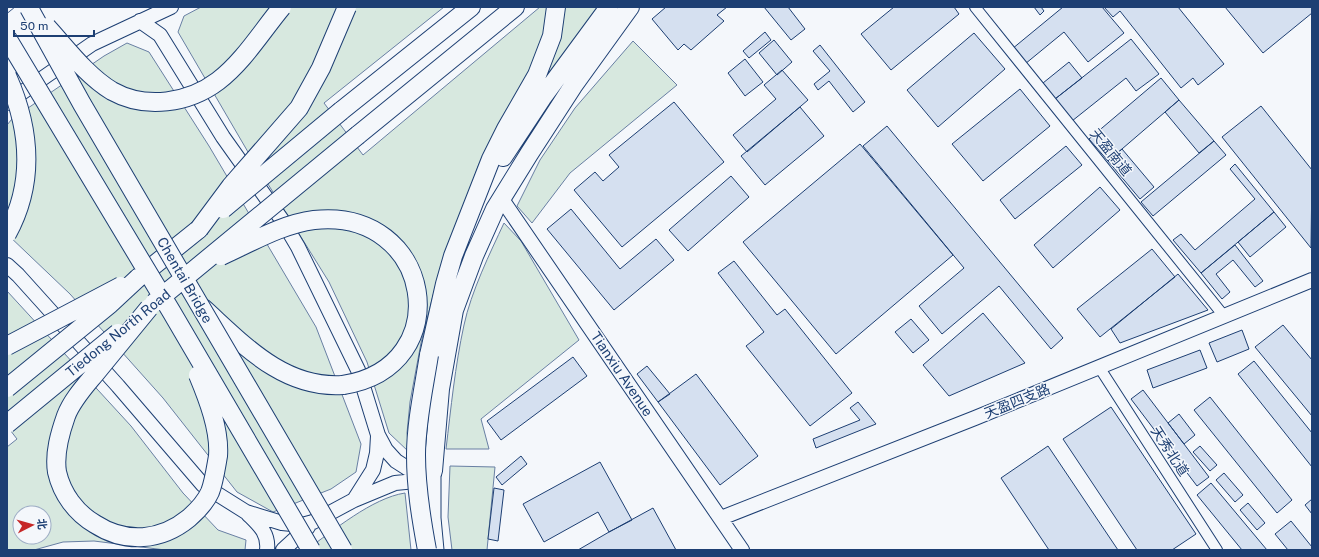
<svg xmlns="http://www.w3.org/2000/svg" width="1319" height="557" font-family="'Public Sans','Noto Sans SC',sans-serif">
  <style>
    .green { fill: #d7e8df; stroke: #687fa3; fill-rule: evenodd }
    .building { fill: #d5e0f0; stroke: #1d3f73 }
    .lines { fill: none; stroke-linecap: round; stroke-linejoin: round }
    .street-casing { stroke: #1d3f73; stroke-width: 12 }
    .secondary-casing { stroke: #1d3f73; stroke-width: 16 }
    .primary-casing { stroke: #1d3f73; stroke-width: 17 }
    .highway-casing { stroke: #1d3f73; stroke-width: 20 }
    .street { stroke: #f4f7fb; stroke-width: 10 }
    .secondary { stroke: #f4f7fb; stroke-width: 14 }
    .primary { stroke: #f4f7fb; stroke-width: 15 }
    .highway { stroke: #f4f7fb; stroke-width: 18 }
    .rail-casing { stroke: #1d3f73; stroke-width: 4.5 }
    .rail { stroke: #f4f7fb; stroke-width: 3; stroke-dasharray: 9; stroke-linecap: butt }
    .highway-bridge-casing { stroke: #1d3f73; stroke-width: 20; stroke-linecap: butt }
    .highway-bridge { stroke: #f4f7fb; stroke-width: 18 }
    .labels { text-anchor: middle; stroke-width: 3; stroke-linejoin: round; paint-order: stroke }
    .street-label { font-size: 14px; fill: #1d3f73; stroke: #f4f7fb }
  </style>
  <rect width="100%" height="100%" fill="#f4f7fb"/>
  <!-- green -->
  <path class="green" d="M 201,7 L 444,7 L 324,103 L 363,155 L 540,7 L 600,7 L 479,164 L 437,280 L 421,343 L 410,402 L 407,433 L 409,452 L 389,433 L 367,362 L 329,282 L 248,152 L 178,32 L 184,16 Z
    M 633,41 L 677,85 L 570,173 L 532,223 L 517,206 L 540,160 L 575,108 Z
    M 127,43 L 149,52 L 209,146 L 316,327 L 361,444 L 356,472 L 331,489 L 273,512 L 237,492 L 163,398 L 70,294 L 7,234 L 7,125 L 12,119 L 104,56 Z
    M 504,223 L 521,241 L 579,340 L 481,419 L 489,449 L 446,449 C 451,408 455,366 464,325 C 471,292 490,253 504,223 Z
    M 7,291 L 131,426 L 183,493 L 218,530 L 246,540 L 245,550 L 165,550 L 94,541 L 63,542 L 34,550 L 7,550 L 7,447 L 17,439 L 7,426 ZM 20,513 L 44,513 L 44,537 L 20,537 Z
    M 450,466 L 495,467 L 487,550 L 452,550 L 448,517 Z
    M 405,493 L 411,550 L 306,550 C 333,531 372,498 405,493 Z"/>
  <!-- building -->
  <path class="building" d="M 666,7 L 727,7 L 717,15 L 724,21 L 691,50 L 684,44 L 678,50 L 652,19 Z
    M 764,7 L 788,7 L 805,29 L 791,40 Z
    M 894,7 L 954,7 L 959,14 L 891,70 L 861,34 Z
    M 1034,7 L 1041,7 L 1044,11 L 1040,15 Z
    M 1063,7 L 1102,7 L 1124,33 L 1088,62 L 1064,32 L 1025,64 L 1012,49 Z
    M 1104,7 L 1178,7 L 1224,64 L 1198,85 L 1193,78 L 1181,88 L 1120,11 L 1113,17 Z
    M 1225,7 L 1312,7 L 1312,13 L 1263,53 Z
    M 765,32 L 771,40 L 749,58 L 743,51 Z
    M 974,33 L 1005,69 L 938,127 L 907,90 Z
    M 1131,39 L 1159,74 L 1136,91 L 1126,78 L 1072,121 L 1055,99 Z
    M 774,40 L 792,62 L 777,75 L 759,53 Z
    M 820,45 L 865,102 L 853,112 L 829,81 L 818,90 L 814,84 L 830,71 L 813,51 Z
    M 745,59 L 763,82 L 745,96 L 728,73 Z
    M 1069,62 L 1082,78 L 1055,99 L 1043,83 Z
    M 782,70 L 808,100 L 747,152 L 733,135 L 776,99 L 764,85 Z
    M 1161,78 L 1179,100 L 1108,161 L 1089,139 Z
    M 1020,89 L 1050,126 L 983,181 L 952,144 Z
    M 1179,100 L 1214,141 L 1199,153 L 1165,112 Z
    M 674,102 L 724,162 L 622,247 L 574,190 L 595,172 L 603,181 L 619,167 L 609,155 Z
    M 1261,106 L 1312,170 L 1311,248 L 1222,137 Z
    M 800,107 L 824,136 L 765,185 L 741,156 Z
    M 887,126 L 1063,338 L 1051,349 L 999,286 L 942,334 L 919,306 L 964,268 L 863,146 Z
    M 1214,141 L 1226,155 L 1153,216 L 1141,202 Z
    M 860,144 L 953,255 L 836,354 L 743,242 Z
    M 1066,146 L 1082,165 L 1015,219 L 1000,200 Z
    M 1122,149 L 1154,187 L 1140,199 L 1108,161 Z
    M 1235,164 L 1274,212 L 1201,273 L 1173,240 L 1181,234 L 1195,250 L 1255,199 L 1230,169 Z
    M 731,176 L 749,197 L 688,251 L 669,230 Z
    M 1100,187 L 1120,210 L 1053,268 L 1034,245 Z
    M 571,209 L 620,269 L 656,239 L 674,260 L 614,310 L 547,229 Z
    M 1274,212 L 1286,227 L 1250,257 L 1238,242 Z
    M 1235,245 L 1263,281 L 1255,287 L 1233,260 L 1216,274 L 1230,292 L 1222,299 L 1201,273 Z
    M 1152,249 L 1175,277 L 1100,337 L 1077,309 Z
    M 734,261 L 777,315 L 785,309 L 852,393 L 810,426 L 746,346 L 764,332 L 718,273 Z
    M 1178,274 L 1208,310 L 1120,343 L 1111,329 Z
    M 983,313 L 1025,363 L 949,396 L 923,365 Z
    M 911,319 L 929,340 L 913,353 L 895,332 Z
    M 1283,325 L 1312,360 L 1312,416 L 1255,347 Z
    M 1242,330 L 1249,349 L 1217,362 L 1209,343 Z
    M 1200,350 L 1207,368 L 1153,388 L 1147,370 Z
    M 573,357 L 587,376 L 501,440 L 487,421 Z
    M 1254,361 L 1312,433 L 1312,467 L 1238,374 Z
    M 647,366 L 670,394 L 658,402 L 637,374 Z
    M 696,374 L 758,456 L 720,485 L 658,402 Z
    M 1143,390 L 1209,477 L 1197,486 L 1131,399 Z
    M 1210,397 L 1292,500 L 1277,513 L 1194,410 Z
    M 858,402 L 876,424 L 816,448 L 813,439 L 860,420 L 850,408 Z
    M 1111,407 L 1196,534 L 1172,550 L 1137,550 L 1063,439 Z
    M 1179,414 L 1195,435 L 1184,444 L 1168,423 Z
    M 1048,446 L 1118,550 L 1049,550 L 1001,478 Z
    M 1200,446 L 1217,465 L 1210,471 L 1193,452 Z
    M 521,456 L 527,464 L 502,485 L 496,477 Z
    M 600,462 L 632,520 L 609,532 L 598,512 L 544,542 L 523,504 Z
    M 1224,473 L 1243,495 L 1235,502 L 1216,480 Z
    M 1211,483 L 1267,550 L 1242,550 L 1197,495 Z
    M 494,488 L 504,490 L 498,541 L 488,539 Z
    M 1312,499 L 1312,514 L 1305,505 Z
    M 1248,503 L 1265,523 L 1257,530 L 1240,510 Z
    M 653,508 L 676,550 L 578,550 L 609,532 Z
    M 1291,521 L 1312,547 L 1312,550 L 1288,550 L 1275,534 Z"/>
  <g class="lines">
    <!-- street casing -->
    <g class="street-casing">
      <path id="street" d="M 975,7 L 1224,316
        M 1099,367 L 1217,550"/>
    </g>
    <!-- secondary casing -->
    <g class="secondary-casing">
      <path id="secondary" d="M 140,21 L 160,35 L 223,137 L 282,220 L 298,247 L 358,370 L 378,435 L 386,450 L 396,461 L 407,468 L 425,471
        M 7,103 L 92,44 L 171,7
        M 501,198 L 742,550
        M 7,265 L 18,275 L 118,386 L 203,485 L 246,512 L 282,523 L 302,525 L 313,522 L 354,500 L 373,470 L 377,453 L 378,436
        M 354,500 L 395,483 L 426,480
        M 248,514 C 259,525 269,533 267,550
        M 721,518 L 975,418 L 1312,280
        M 283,550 L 308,527"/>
    </g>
    <!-- primary casing -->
    <g class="primary-casing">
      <path id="primary" d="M 433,471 L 433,518 L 436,550"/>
    </g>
    <!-- highway casing -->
    <g class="highway-casing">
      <path id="highway" d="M 341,111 L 471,7
        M 358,135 L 515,7
        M 503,157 L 542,98 L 609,7
        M 138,278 L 199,229
        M 203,308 C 243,344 283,389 343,385
        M 429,355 L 445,284 L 453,256 L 491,159 L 506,129 L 537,75 L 552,36 L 556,7
        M 433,471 L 440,389 L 454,310 L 474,256 L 495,209 L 529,154 L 573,86 L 630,7"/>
    </g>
    <!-- street -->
    <use href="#street" class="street"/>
    <!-- secondary -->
    <use href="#secondary" class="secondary"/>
    <!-- primary -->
    <use href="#primary" class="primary"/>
    <!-- highway -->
    <use href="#highway" class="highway"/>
    <!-- rail casing -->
    <g class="rail-casing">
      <path id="rail" d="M 7,11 L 12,7"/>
    </g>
    <!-- rail -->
    <use href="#rail" class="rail"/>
    <!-- highway-bridge casing -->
    <g class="highway-bridge-casing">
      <path id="highway-bridge" d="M 29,8 L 82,104 L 343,550
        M 47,27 C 67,49 87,76 112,91 C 146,110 189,103 218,81 C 244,61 262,31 282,7
        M 7,38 L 171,311 L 311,550
        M 7,76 C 30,128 35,183 7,234
        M 223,209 L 341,111
        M 199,229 L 231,186 L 299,108 L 321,68 L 347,7
        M 221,256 C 250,243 282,224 314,220 C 433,207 459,367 343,385
        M 154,303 L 358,135
        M 149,308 C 131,330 113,352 95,374 C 85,386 72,400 66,416 C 60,433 54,453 57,472 C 62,494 76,513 95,524 C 126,544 161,541 189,518 C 197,511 206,501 210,492 C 214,482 216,467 218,456 C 220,430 208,399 198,375
        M 7,346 L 121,286
        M 7,388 L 110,304 L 138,278
        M 7,424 L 118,333
        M 427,550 C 421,518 416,488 416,455 C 416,422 424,387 429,355"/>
    </g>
    <!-- highway-bridge -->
    <use href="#highway-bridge" class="highway-bridge"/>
  </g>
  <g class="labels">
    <!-- street labels -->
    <g class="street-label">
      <text transform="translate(1111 152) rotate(51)" y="5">天盈南道</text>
      <text transform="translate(185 280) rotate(60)" y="5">Chentai Bridge</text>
      <text transform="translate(118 333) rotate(-39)" y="5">Tiedong North Road</text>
      <text transform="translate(622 374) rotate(56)" y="5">Tianxiu Avenue</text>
      <text transform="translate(1017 401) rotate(-22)" y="5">天盈四支路</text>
      <text transform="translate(1170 451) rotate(57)" y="5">天秀北道</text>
    </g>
  </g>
  <!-- border -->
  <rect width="1319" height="557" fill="none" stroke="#1d3f73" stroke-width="16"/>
  <!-- north arrow -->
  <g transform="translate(32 525) rotate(84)"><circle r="19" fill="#f4f7fb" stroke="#9eadc5"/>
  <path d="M0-3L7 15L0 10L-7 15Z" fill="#c62828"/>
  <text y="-6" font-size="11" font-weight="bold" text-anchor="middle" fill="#1d3f73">北</text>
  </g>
  <!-- scale -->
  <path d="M14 30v6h80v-6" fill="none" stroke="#1d3f73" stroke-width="2"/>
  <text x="20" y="30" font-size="12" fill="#1d3f73" stroke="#f4f7fb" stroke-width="3" paint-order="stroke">50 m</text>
</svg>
